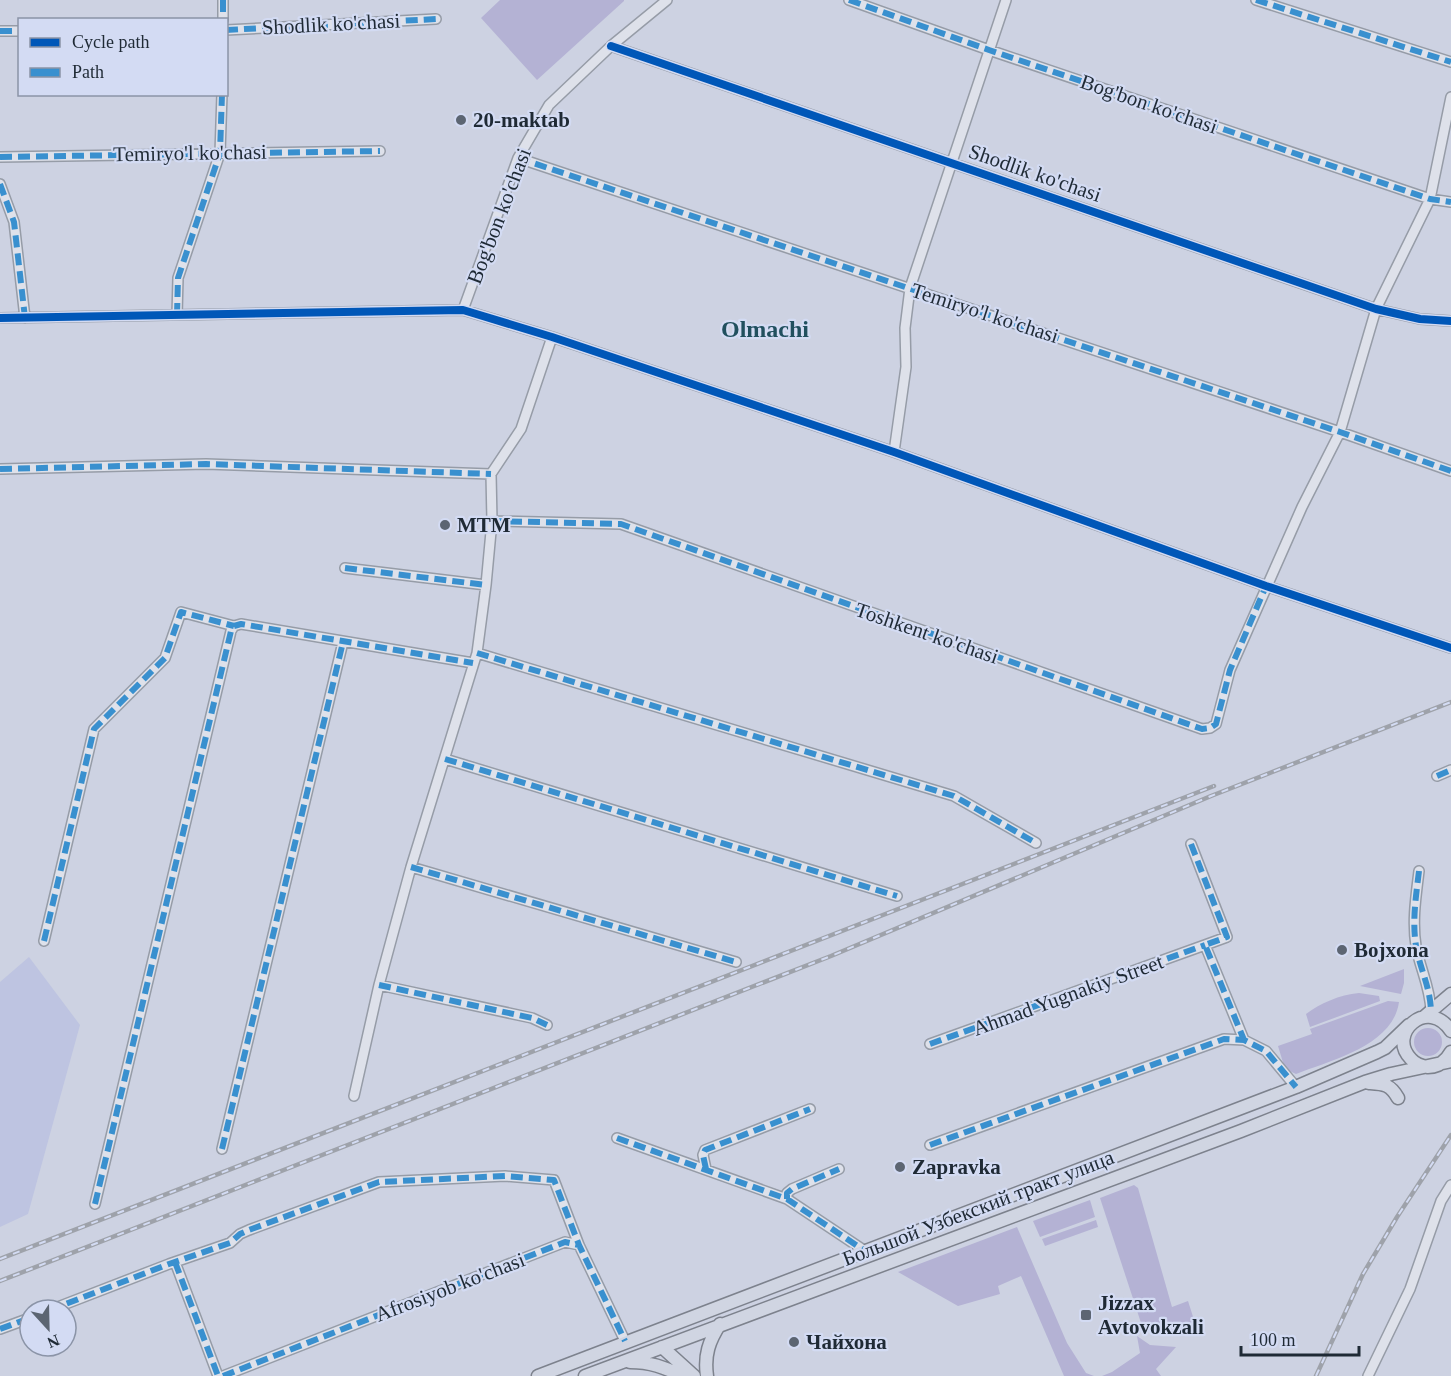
<svg xmlns="http://www.w3.org/2000/svg" width="1451" height="1376" font-family="Georgia,serif">
  <style>
    .farmland { fill: #bec4e1 }
    .green { fill: #b4b2d4 }
    .lines { fill: none; stroke-linecap: round; stroke-linejoin: round }
    .minor-casing { stroke: #969ca7; stroke-width: 12 }
    .major-casing { stroke: #7d828d; stroke-width: 15 }
    .minor { stroke: #dee1ea; stroke-width: 9 }
    .major { stroke: #d0d5e2; stroke-width: 12 }
    .rail-casing { stroke: #9ea2aa; stroke-width: 4.5 }
    .rail { stroke: #d3dbf3; stroke-width: 2; stroke-dasharray: 7; stroke-linecap: butt }
    .quiet { stroke: #3990cf; stroke-width: 6; stroke-dasharray: 12 6; stroke-linecap: butt }
    .cycleway-casing { stroke: #d3dbf3; stroke-width: 11 }
    .cycleway { stroke: #0057b8; stroke-width: 8 }
    .poi-dot { fill: #5c6572; stroke: #d3dbf3; stroke-width: 2 }
    .labels { text-anchor: middle; stroke-width: 4.5; stroke-linejoin: round; paint-order: stroke }
    .street-label { font-size: 21px; fill: #1f2a35; stroke: #d3dbf3 }
    .poi-label { font-size: 21px; font-weight: bold; fill: #1f2a35; stroke: #d3dbf3; text-anchor: start }
    .quarter-label { font-size: 24px; font-weight: bold; fill: #21505f; stroke: #d3dbf3 }
  </style>
  <rect width="100%" height="100%" fill="#cdd2e2"/>
  <!-- farmland -->
  <path class="farmland" d="M 29,957 L 80,1025 L 28,1214 L 0,1227 L 0,982 Z"/>
  <!-- green -->
  <path class="green" d="M 500,0 L 624,0 L 624,1 L 537,80 L 481,18 Z
    M 1404,969 L 1404,983 L 1401,994 L 1360,986 Z
    M 1359,993 L 1379,996 L 1380,1001 L 1310,1027 L 1306,1014 C 1321,1003 1339,995 1359,993 Z
    M 1388,1001 L 1399,1002 C 1393,1046 1331,1060 1296,1074 L 1285,1069 L 1278,1046 L 1312,1034 L 1310,1029 Z
    M1414 1042a14 14 0 1 1 28 0a14 14 0 1 1-28 0Z
    M 1134,1185 L 1138,1188 L 1172,1307 L 1188,1301 L 1196,1326 C 1182,1342 1160,1334 1143,1329 L 1100,1198 Z
    M 1090,1200 L 1095,1217 L 1040,1237 L 1033,1221 Z
    M 1096,1220 L 1098,1227 L 1045,1246 L 1042,1239 Z
    M 1017,1227 L 1067,1343 L 1086,1373 L 1094,1376 L 1064,1376 L 1021,1276 L 998,1286 L 1000,1294 L 958,1306 L 898,1272 Z
    M 1137,1336 L 1150,1345 L 1176,1347 L 1156,1369 L 1161,1376 L 1102,1376 L 1112,1372 L 1140,1353 Z"/>
  <g class="lines">
    <!-- minor casing -->
    <g class="minor-casing">
      <path id="minor" d="M 223,0 L 223,20
        M 849,0 L 989,50 L 1430,199 L 1451,202
        M 1256,0 L 1451,62
        M 226,30 L 436,19
        M 0,31 L 20,31
        M 611,46 L 1376,309 L 1420,319 L 1451,321
        M 0,157 L 380,151
        M 518,158 L 1340,432 L 1451,471
        M 0,184 L 14,222 L 25,318
        M 463,310 L 518,158 L 549,105 L 611,46 L 667,0
        M 177,315 L 178,278 L 220,153 L 222,94
        M 0,318 L 463,310 L 552,337 L 894,452 L 1266,586 L 1451,648
        M 894,452 L 906,367 L 905,328 L 910,288 L 1006,0
        M 0,469 L 206,464 L 491,474
        M 492,521 L 621,524 L 1202,729 L 1210,728 L 1216,724 L 1230,670 L 1302,507 L 1340,432 L 1376,309 L 1430,199 L 1451,97
        M 345,568 L 486,585
        M 477,653 L 954,796 L 1036,843
        M 445,759 L 897,896
        M 1437,776 L 1451,770
        M 1191,844 L 1227,937 L 1205,945 L 1244,1040
        M 411,867 L 736,962
        M 1419,871 C 1416,896 1412,921 1416,946 C 1420,969 1430,986 1431,1011
        M 44,941 L 94,729 L 165,658 L 181,612 L 234,626
        M 379,985 L 532,1018 L 547,1025
        M 930,1044 L 1205,945
        M 354,1096 L 379,985 L 411,867 L 477,653 L 486,585 L 492,521 L 491,474 L 521,429 L 552,337
        M 617,1138 L 787,1199 L 865,1251
        M 930,1145 L 1224,1039 L 1244,1040 L 1266,1051 L 1296,1087
        M 222,1149 L 343,642
        M 706,1169 L 703,1155 L 705,1150 L 810,1109
        M 787,1199 L 787,1193 L 792,1189 L 839,1169
        M 95,1204 L 231,631 L 234,626 L 241,624 L 473,663
        M 175,1262 L 218,1376
        M 50,1310 L 169,1264 L 230,1243 L 240,1234 L 249,1230 L 379,1182 L 505,1176 L 554,1180 L 579,1245
        M 0,1329 L 30,1318
        M 223,1376 L 565,1242 L 579,1245 L 625,1341
        M 1368,1376 L 1410,1289 L 1441,1201 L 1451,1185"/>
    </g>
    <!-- major casing -->
    <g class="major-casing">
      <path id="major" d="M 1424,1017 L 1451,994
        M 1451,1031 C 1428,996 1386,1034 1411,1059 C 1415,1064 1421,1066 1428,1067 C 1438,1067 1446,1061 1451,1052
        M 1369,1083 C 1384,1084 1390,1084 1398,1098
        M 662,1347 L 694,1376
        M 630,1362 C 650,1362 664,1367 682,1376
        M 538,1376 L 1296,1087 L 1377,1052 L 1385,1048 L 1409,1025
        M 585,1376 L 1241,1131 L 1365,1082 L 1391,1074 L 1451,1061
        M 707,1376 C 704,1355 709,1341 720,1324"/>
    </g>
    <!-- minor -->
    <use href="#minor" class="minor"/>
    <!-- major -->
    <use href="#major" class="major"/>
    <!-- rail casing -->
    <g class="rail-casing">
      <path id="rail" d="M 0,1259 L 1214,786
        M 0,1281 L 831,956 L 1211,796 L 1451,702
        M 1316,1376 L 1363,1274 L 1397,1217 L 1451,1135"/>
    </g>
    <!-- rail -->
    <use href="#rail" class="rail"/>
    <!-- quiet -->
    <path class="quiet" d="M 223,0 L 223,20
      M 849,0 L 989,50 L 1430,199 L 1451,202
      M 1256,0 L 1451,62
      M 226,30 L 436,19
      M 0,31 L 20,31
      M 0,157 L 380,151
      M 518,158 L 1340,432 L 1451,471
      M 0,184 L 14,222 L 25,318
      M 177,315 L 178,278 L 220,153 L 222,94
      M 0,469 L 206,464 L 491,474
      M 492,521 L 621,524 L 1202,729 L 1210,728 L 1216,724 L 1230,670 L 1266,586
      M 345,568 L 486,585
      M 477,653 L 954,796 L 1036,843
      M 445,759 L 897,896
      M 1437,776 L 1451,770
      M 1191,844 L 1227,937 L 1205,945 L 1244,1040
      M 411,867 L 736,962
      M 1419,871 C 1416,896 1412,921 1416,946 C 1420,969 1430,986 1431,1011
      M 44,941 L 94,729 L 165,658 L 181,612 L 234,626
      M 379,985 L 532,1018 L 547,1025
      M 930,1044 L 1205,945
      M 617,1138 L 787,1199 L 865,1251
      M 930,1145 L 1224,1039 L 1244,1040 L 1266,1051 L 1296,1087
      M 222,1149 L 343,642
      M 706,1169 L 703,1155 L 705,1150 L 810,1109
      M 787,1199 L 787,1193 L 792,1189 L 839,1169
      M 95,1204 L 231,631 L 234,626 L 241,624 L 473,663
      M 175,1262 L 218,1376
      M 50,1310 L 169,1264 L 230,1243 L 240,1234 L 249,1230 L 379,1182 L 505,1176 L 554,1180 L 579,1245
      M 0,1329 L 30,1318
      M 223,1376 L 565,1242 L 579,1245 L 625,1341"/>
    <!-- cycleway casing -->
    <g class="cycleway-casing">
      <path id="cycleway" d="M 611,46 L 1376,309 L 1420,319 L 1451,321
        M 0,318 L 463,310 L 552,337 L 894,452 L 1266,586 L 1451,648"/>
    </g>
    <!-- cycleway -->
    <use href="#cycleway" class="cycleway"/>
  </g>
  <!-- markers -->
  <g class="poi-dot">
    <circle cx="461" cy="120" r="6"/>
    <circle cx="445" cy="525" r="6"/>
    <circle cx="1342" cy="950" r="6"/>
    <circle cx="900" cy="1167" r="6"/>
    <rect x="1080" y="1309" width="12" height="12" rx="3"/>
    <circle cx="794" cy="1342" r="6"/>
  </g>
  <g class="labels">
    <!-- street labels -->
    <g class="street-label">
      <text transform="translate(331 24) rotate(-3)" y="7">Shodlik ko'chasi</text>
      <text transform="translate(1149 104) rotate(19)" y="7">Bog'bon ko'chasi</text>
      <text transform="translate(190 153) rotate(-1)" y="7">Temiryo'l ko'chasi</text>
      <text transform="translate(1035 173) rotate(19)" y="7">Shodlik ko'chasi</text>
      <text transform="translate(499 216) rotate(-69)" y="7">Bog'bon ko'chasi</text>
      <text transform="translate(985 313) rotate(18)" y="7">Temiryo'l ko'chasi</text>
      <text transform="translate(927 633) rotate(19)" y="7">Toshkent ko'chasi</text>
      <text transform="translate(1068 995) rotate(-20)" y="7">Ahmad Yugnakiy Street</text>
      <text transform="translate(978 1208) rotate(-21)" y="7">Большой Узбекский тракт улица</text>
      <text transform="translate(450 1287) rotate(-21)" y="7">Afrosiyob ko'chasi</text>
    </g>
    <!-- poi labels -->
    <g class="poi-label">
      <text x="473" y="127">20-maktab</text>
      <text x="457" y="532">MTM</text>
      <text x="1354" y="957">Bojxona</text>
      <text x="912" y="1174">Zapravka</text>
      <text x="1098" y="1310">Jizzax<tspan x="1098" dy="24">Avtovokzali</tspan></text>
      <text x="806" y="1349">Чайхона</text>
    </g>
    <!-- quarter labels -->
    <g class="quarter-label">
      <text x="765" y="337">Olmachi</text>
    </g>
  </g>
  <!-- legend -->
  <rect x="18" y="18" width="210" height="78" fill="#d3dbf3" stroke="#8b94a7" stroke-width="1.5"/>
  <rect x="30" y="38" width="30" height="9" fill="#0057b8" stroke="#8b94a7" stroke-width="1.5"/>
  <text x="72" y="48" font-size="18" fill="#1f2a35">Cycle path</text>
  <rect x="30" y="68" width="30" height="9" fill="#3990cf" stroke="#8b94a7" stroke-width="1.5"/>
  <text x="72" y="78" font-size="18" fill="#1f2a35">Path</text>
  <!-- north arrow -->
  <g transform="translate(48 1328) rotate(158)"><circle r="28" fill="#d3dbf3" stroke="#8b94a7" stroke-width="1.5"/>
  <path d="M0-4.5L10 22L0 15L-10 22Z" fill="#5c6572"/>
  <text y="-9" font-size="16" font-weight="bold" text-anchor="middle" fill="#1f2a35">N</text>
  </g>
  <!-- scale -->
  <path d="M1241 1346v9h118v-9" fill="none" stroke="#1f2a35" stroke-width="3"/>
  <text x="1250" y="1346" font-size="18" fill="#1f2a35" stroke="#d3dbf3" stroke-width="4.5" paint-order="stroke">100 m</text>
</svg>
